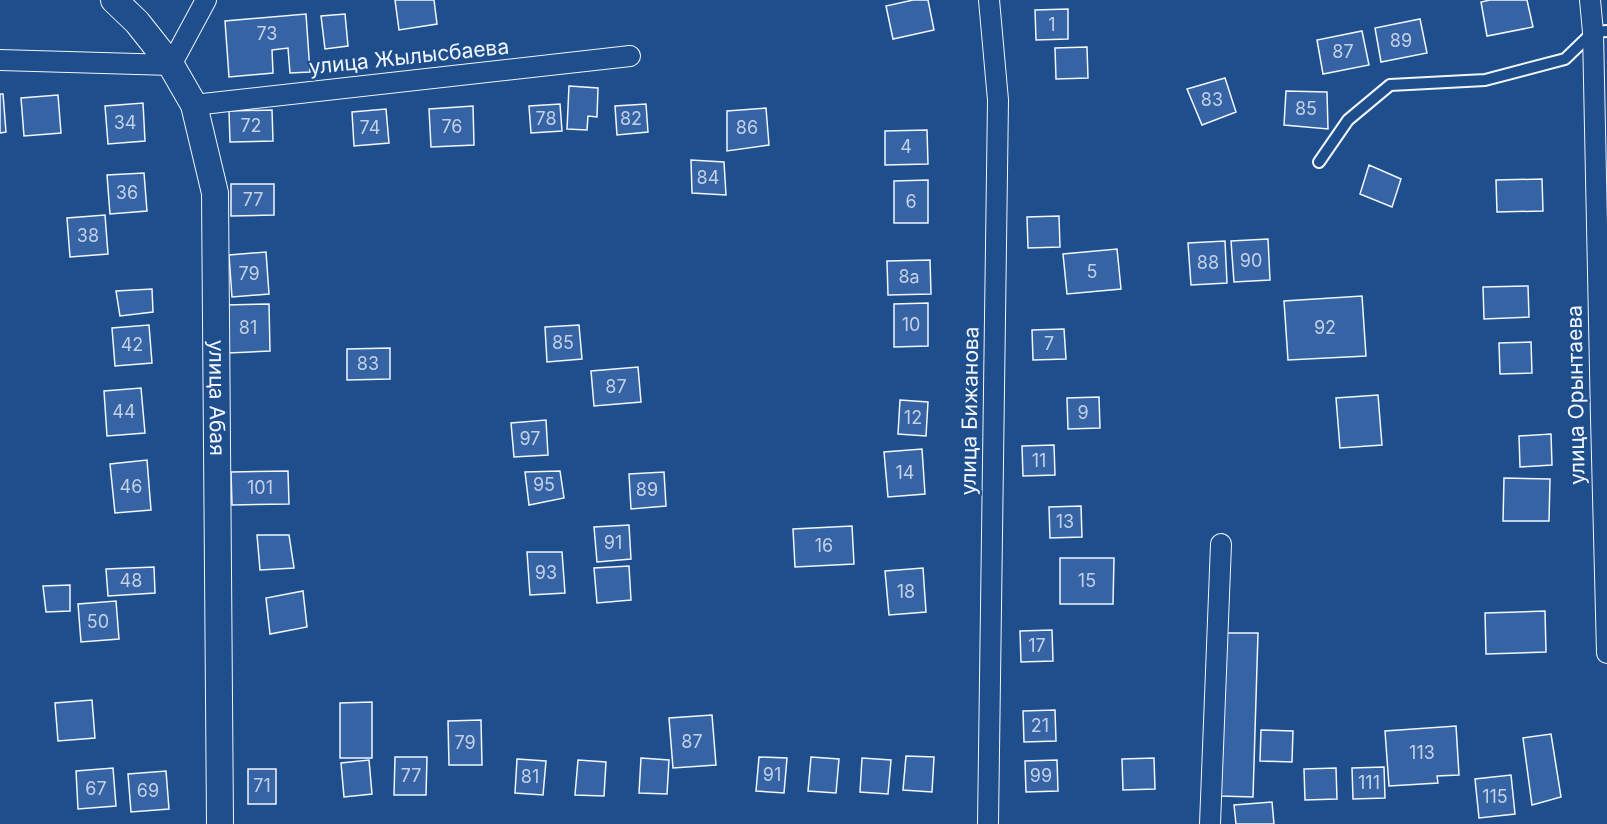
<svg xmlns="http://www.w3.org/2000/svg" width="1607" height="824" font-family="Inter,sans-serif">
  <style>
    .building { fill: #3563a3; stroke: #f2f6ff; stroke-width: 1.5 }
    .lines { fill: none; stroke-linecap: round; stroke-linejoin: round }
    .service-casing { stroke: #f2f6ff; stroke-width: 14 }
    .minor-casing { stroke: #f2f6ff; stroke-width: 22 }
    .tertiary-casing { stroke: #f2f6ff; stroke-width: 28 }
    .service { stroke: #1f4e8c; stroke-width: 10 }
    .minor { stroke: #1f4e8c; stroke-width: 20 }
    .tertiary { stroke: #1f4e8c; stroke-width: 26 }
    .labels { text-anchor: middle; stroke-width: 4.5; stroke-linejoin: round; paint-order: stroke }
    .number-label { font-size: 18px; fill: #c3d1e8 }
    .street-label { font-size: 21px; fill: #f2f6ff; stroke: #1f4e8c }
  </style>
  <rect width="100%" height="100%" fill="#1f4e8c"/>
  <!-- building -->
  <path class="building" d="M 395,0 L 434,0 L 437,24 L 399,30 Z
    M 913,0 L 928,0 L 934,30 L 893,39 L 886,6 Z
    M 1490,0 L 1527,0 L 1533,27 L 1487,36 L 1481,2 Z
    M 1068,9 L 1068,39 L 1036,40 L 1035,10 Z
    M 306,14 L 310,72 L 290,73 L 288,48 L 272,50 L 273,73 L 229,77 L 225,21 Z
    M 345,14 L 348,46 L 325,49 L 321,16 Z
    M 1420,19 L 1427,53 L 1381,62 L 1375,28 Z
    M 1362,31 L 1369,65 L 1323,74 L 1317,40 Z
    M 1087,47 L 1088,78 L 1056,79 L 1055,48 Z
    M 1225,78 L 1236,112 L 1202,125 L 1187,89 Z
    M 569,86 L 598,88 L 597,117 L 588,116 L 587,130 L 567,129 Z
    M 1286,91 L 1327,92 L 1328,129 L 1284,125 Z
    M 0,94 L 3,94 L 6,132 L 0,133 Z
    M 58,95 L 61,133 L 24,136 L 21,98 Z
    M 143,103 L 145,141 L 108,144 L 105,106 Z
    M 560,104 L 562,131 L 531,133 L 529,106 Z
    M 646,104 L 648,132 L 617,135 L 615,106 Z
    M 473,106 L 474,145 L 431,147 L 429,109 Z
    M 766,108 L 769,145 L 727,151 L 727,111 Z
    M 386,109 L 389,143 L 354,146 L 352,112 Z
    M 272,110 L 273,141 L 230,142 L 229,111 Z
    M 927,130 L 928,164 L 885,165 L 885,131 Z
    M 691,160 L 724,162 L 726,195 L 692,193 Z
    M 1369,165 L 1401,179 L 1392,207 L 1360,194 Z
    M 144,173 L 147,211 L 110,214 L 107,175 Z
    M 1542,179 L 1543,211 L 1497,212 L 1496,180 Z
    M 928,180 L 928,223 L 894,223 L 894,181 Z
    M 231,184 L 274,184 L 274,215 L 231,216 Z
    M 105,215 L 108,254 L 70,257 L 67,218 Z
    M 1059,216 L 1060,247 L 1028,248 L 1027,217 Z
    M 1268,239 L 1270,280 L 1234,282 L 1231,241 Z
    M 1225,241 L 1227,283 L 1191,285 L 1188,243 Z
    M 1117,249 L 1121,289 L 1067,294 L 1063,254 Z
    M 266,252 L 269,294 L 232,297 L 229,255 Z
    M 930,260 L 931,294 L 888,295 L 887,261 Z
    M 1528,286 L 1529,317 L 1484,319 L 1483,287 Z
    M 152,289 L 153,312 L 120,316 L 116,291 Z
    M 1362,296 L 1366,356 L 1288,360 L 1284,301 Z
    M 928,303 L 928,346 L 894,347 L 894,304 Z
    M 269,304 L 270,351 L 228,353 L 226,305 Z
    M 149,325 L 152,363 L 115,366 L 112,328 Z
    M 579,325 L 582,359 L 547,362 L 545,327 Z
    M 1064,329 L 1066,359 L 1033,360 L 1032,330 Z
    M 1531,342 L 1532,373 L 1500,374 L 1499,343 Z
    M 390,348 L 390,379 L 347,380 L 347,349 Z
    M 638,367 L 641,402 L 594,406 L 591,371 Z
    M 141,388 L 145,433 L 107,436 L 104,391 Z
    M 1378,395 L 1382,445 L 1340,448 L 1336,398 Z
    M 1099,397 L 1100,428 L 1068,429 L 1067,398 Z
    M 900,400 L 928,402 L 926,436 L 898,434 Z
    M 546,420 L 548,455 L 514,457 L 511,423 Z
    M 1551,434 L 1552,465 L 1520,467 L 1519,436 Z
    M 1054,445 L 1055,475 L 1023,476 L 1022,446 Z
    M 922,449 L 925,494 L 888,497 L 884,452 Z
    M 147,460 L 151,510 L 115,513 L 110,464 Z
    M 288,471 L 289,504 L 232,505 L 231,472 Z
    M 560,471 L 564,498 L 529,505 L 525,472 Z
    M 664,472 L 666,506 L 631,509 L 629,474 Z
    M 1504,478 L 1550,479 L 1549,521 L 1503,521 Z
    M 1081,506 L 1082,537 L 1050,538 L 1049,507 Z
    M 629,525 L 631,559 L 597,562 L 594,527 Z
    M 852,526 L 854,564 L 795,567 L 793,529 Z
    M 257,535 L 289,535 L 294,568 L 260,570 Z
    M 527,552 L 562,552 L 565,593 L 530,595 Z
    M 1060,558 L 1114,558 L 1113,604 L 1060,604 Z
    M 629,566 L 631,600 L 597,603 L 594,568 Z
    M 154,567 L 155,593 L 108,596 L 106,569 Z
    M 923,568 L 926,612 L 889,615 L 885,571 Z
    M 70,585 L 70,611 L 46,612 L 43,586 Z
    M 303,591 L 307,627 L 270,634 L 266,598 Z
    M 116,601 L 119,639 L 81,642 L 78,604 Z
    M 1545,611 L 1546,652 L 1486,654 L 1485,613 Z
    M 1052,630 L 1053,661 L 1021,662 L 1020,631 Z
    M 1225,633 L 1258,633 L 1253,797 L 1220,796 Z
    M 92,700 L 95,738 L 58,741 L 55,703 Z
    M 372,702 L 372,758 L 340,758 L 340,703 Z
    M 1055,710 L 1056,741 L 1024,742 L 1023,711 Z
    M 712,715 L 716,765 L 673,768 L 669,718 Z
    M 481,720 L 482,765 L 449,765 L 448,721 Z
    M 1456,726 L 1459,775 L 1437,776 L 1438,783 L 1389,786 L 1385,731 Z
    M 1261,730 L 1293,731 L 1292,762 L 1260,761 Z
    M 1551,734 L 1561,797 L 1532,805 L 1523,738 Z
    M 906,756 L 934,757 L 932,792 L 903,790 Z
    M 395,757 L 427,757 L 426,795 L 394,795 Z
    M 759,757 L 787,758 L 784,793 L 756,791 Z
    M 811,757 L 839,759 L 836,793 L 808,791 Z
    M 641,758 L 669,760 L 667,794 L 639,793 Z
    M 862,758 L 891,760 L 888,794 L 860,792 Z
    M 1154,758 L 1155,789 L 1123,790 L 1122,759 Z
    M 517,759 L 546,761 L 543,795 L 515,793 Z
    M 369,760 L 372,794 L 344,797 L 341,763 Z
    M 578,760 L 606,762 L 604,796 L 575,795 Z
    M 1057,760 L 1058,791 L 1026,792 L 1025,761 Z
    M 1384,767 L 1385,798 L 1353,799 L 1352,768 Z
    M 113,768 L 116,806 L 78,809 L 76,771 Z
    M 1336,768 L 1337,799 L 1305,800 L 1304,769 Z
    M 248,769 L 276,769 L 276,804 L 248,804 Z
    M 166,771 L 169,809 L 131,812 L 128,774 Z
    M 1511,775 L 1515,814 L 1479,818 L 1475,779 Z
    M 1272,802 L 1274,824 L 1236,824 L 1234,805 Z"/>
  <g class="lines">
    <!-- service casing -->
    <g class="service-casing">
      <path id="service" d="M 1319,162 L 1348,120 L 1390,85 L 1485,80 L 1565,59 L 1593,32 L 1607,31"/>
    </g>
    <!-- minor casing -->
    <g class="minor-casing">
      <path id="minor" d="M 1590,0 L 1593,32 L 1601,418 L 1607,653
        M 0,60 L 171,65 L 206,0
        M 194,105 L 630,56
        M 988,824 L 998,100 L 989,0
        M 1210,824 L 1221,544"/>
    </g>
    <!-- tertiary casing -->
    <g class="tertiary-casing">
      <g id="tertiary">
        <path id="s1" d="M 114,0 L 137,22 L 171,65 L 194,105 L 215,193 L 220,824"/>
      </g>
    </g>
    <!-- service -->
    <use href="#service" class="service"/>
    <!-- minor -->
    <use href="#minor" class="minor"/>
    <!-- tertiary -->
    <use href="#tertiary" class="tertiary"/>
  </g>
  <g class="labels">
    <!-- number labels -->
    <g class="number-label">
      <text x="1052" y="31">1</text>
      <text x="267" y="40">73</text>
      <text x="1401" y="47">89</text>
      <text x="1343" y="58">87</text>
      <text x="1212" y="106">83</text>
      <text x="1306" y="115">85</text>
      <text x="546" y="125">78</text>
      <text x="631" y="125">82</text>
      <text x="125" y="129">34</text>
      <text x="251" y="132">72</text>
      <text x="452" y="133">76</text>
      <text x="370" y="134">74</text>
      <text x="747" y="134">86</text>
      <text x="906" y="153">4</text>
      <text x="708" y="184">84</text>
      <text x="127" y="199">36</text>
      <text x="253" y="206">77</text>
      <text x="911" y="208">6</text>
      <text x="88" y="242">38</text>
      <text x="1251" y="267">90</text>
      <text x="1208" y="269">88</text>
      <text x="1092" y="278">5</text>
      <text x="249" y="280">79</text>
      <text x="909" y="283">8а</text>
      <text x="911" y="331">10</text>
      <text x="248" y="334">81</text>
      <text x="1325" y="334">92</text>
      <text x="563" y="349">85</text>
      <text x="1049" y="350">7</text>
      <text x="132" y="351">42</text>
      <text x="368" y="370">83</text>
      <text x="616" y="393">87</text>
      <text x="124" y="418">44</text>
      <text x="1083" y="419">9</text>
      <text x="913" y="424">12</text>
      <text x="530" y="445">97</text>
      <text x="1039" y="467">11</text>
      <text x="905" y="479">14</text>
      <text x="544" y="491">95</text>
      <text x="131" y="493">46</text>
      <text x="260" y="494">101</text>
      <text x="647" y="496">89</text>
      <text x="1065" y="528">13</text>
      <text x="613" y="549">91</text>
      <text x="824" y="552">16</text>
      <text x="546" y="579">93</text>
      <text x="131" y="587">48</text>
      <text x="1087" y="587">15</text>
      <text x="906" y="598">18</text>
      <text x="98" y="628">50</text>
      <text x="1037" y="652">17</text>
      <text x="1040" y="732">21</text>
      <text x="692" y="748">87</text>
      <text x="465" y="749">79</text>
      <text x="1422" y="759">113</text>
      <text x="772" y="781">91</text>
      <text x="411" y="782">77</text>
      <text x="1041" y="782">99</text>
      <text x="530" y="783">81</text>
      <text x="1369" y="789">111</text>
      <text x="262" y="792">71</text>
      <text x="96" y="795">67</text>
      <text x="148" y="797">69</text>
      <text x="1495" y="803">115</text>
    </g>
    <!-- street labels -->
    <g class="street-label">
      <text transform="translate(409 57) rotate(-6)" y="7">улица Жылысбаева</text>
      <text transform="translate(1576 395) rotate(-91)" y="7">улица Орынтаева</text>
      <text dy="7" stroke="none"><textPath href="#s1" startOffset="428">улица Абая</textPath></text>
      <text transform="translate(970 411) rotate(-89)" y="7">улица Бижанова</text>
    </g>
  </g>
</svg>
